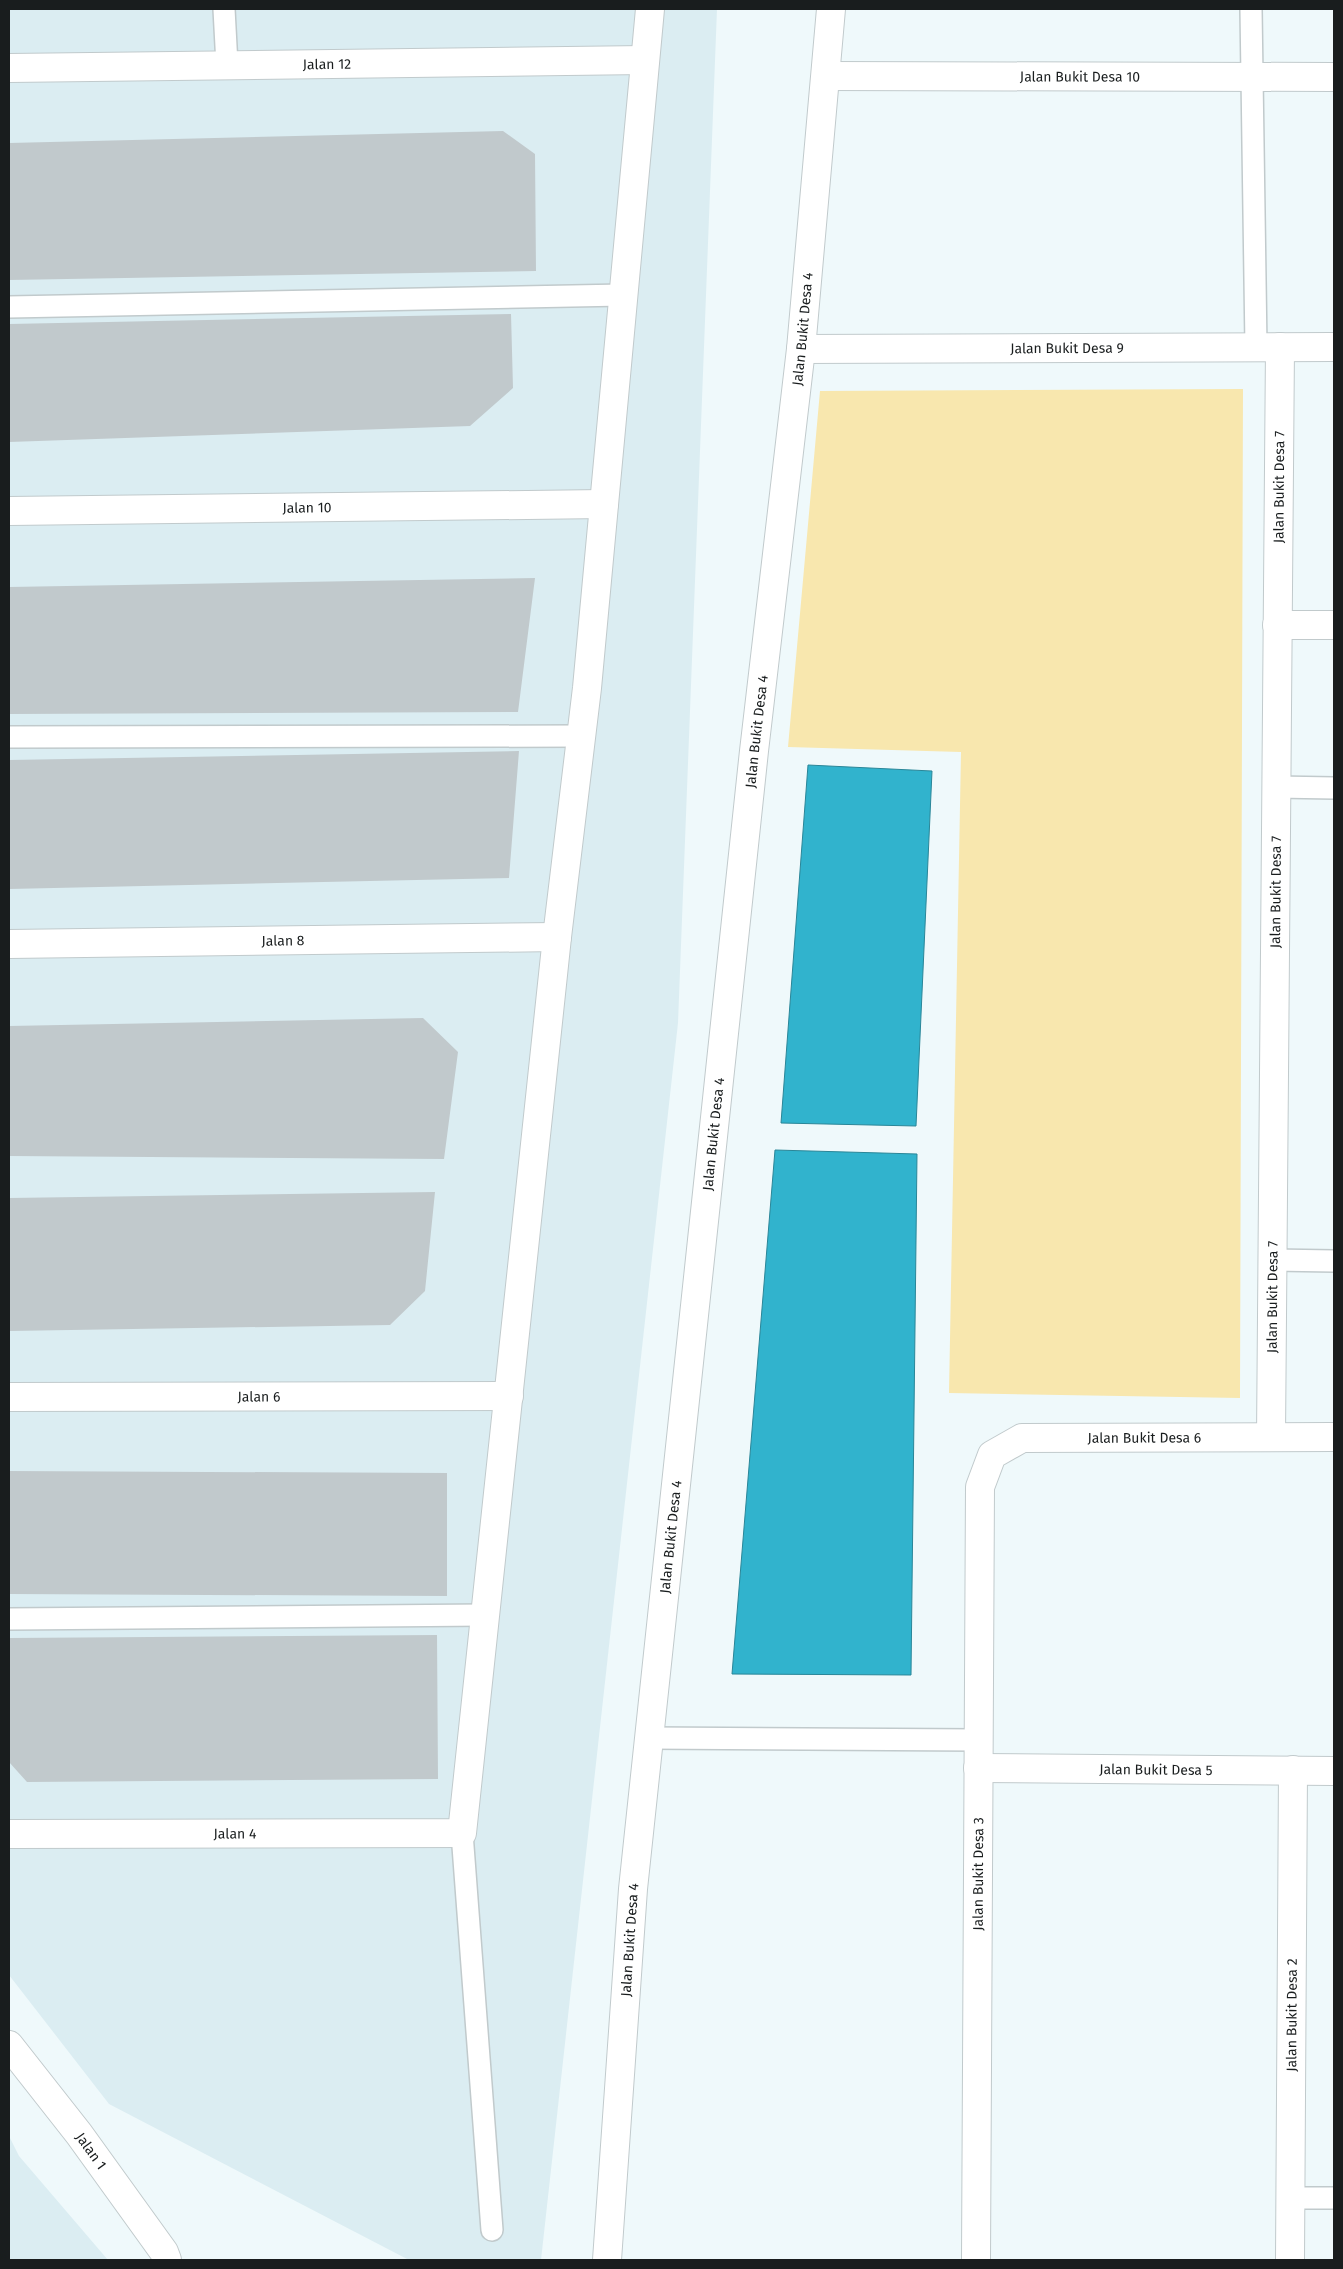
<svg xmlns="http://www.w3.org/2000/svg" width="1343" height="2269" font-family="'Fira Sans',sans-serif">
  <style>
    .built { fill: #dbedf2 }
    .green { fill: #f8e7ae }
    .water { fill: #31b3cd; stroke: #2a8698 }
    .building { fill: #c1c9cc }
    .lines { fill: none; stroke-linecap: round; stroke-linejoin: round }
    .service-casing { stroke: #c1cacc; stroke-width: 24 }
    .minor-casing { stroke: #c1cacc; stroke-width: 30 }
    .tertiary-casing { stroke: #c1cacc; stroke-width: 30 }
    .service { stroke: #fff; stroke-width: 21 }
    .minor { stroke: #fff; stroke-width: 28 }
    .tertiary { stroke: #fff; stroke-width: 28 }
    .labels { text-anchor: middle; stroke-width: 4; stroke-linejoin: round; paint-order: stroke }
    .street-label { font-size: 14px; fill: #191d1e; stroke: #fff }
  </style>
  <rect width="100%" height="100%" fill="#eff9fb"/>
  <!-- built -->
  <path class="built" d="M 9,9 L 717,9 L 678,1023 L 541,2260 L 409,2260 L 109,2104 L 9,1975 Z
    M 9,2136 L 19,2156 L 108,2260 L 9,2260 Z"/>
  <!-- green -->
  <path class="green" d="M 1243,389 L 1240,1398 L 949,1393 L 961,752 L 788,747 L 820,391 Z"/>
  <!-- water -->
  <path class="water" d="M 808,765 L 932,771 L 916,1126 L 781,1123 Z
    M 775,1150 L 917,1154 L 911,1675 L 732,1674 Z"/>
  <!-- building -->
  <path class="building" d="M 503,131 L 535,154 L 536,271 L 9,280 L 9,143 Z
    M 511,314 L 513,388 L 470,426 L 9,442 L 9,324 Z
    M 535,578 L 518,712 L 9,714 L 9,587 Z
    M 519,751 L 509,878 L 9,889 L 9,760 Z
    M 423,1018 L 458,1052 L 444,1159 L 9,1156 L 9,1026 Z
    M 435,1192 L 425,1291 L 390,1325 L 9,1331 L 9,1198 Z
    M 9,1471 L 447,1473 L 447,1596 L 9,1594 Z
    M 437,1635 L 438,1779 L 27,1782 L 9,1762 L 9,1638 Z"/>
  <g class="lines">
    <!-- service casing -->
    <g class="service-casing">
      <path id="service" d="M 224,9 L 227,65
        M 1251,9 L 1256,347
        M 9,307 L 623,295
        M 9,737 L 581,736
        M 1276,787 L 1334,788
        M 1273,1260 L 1334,1261
        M 9,1619 L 486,1615
        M 649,1738 L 978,1740
        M 462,1833 L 492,2230
        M 1291,2198 L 1334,2198"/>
    </g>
    <!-- minor casing -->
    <g class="minor-casing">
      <g id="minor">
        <path id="s1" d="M 9,68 L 645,60"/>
        <path id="s2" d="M 826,76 L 1334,77"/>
        <path id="s3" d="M 801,349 L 1334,347"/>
        <path id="s4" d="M 9,511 L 604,504"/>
        <path d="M 1277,625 L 1334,625"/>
        <path id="s5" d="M 9,944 L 557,937"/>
        <path id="s6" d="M 9,1397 L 509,1396"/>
        <path id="s7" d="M 1271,1437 L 1280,347"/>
        <path id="s8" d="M 978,1768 L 1334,1771"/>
        <path id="s9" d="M 9,1834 L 462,1833 L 557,937 L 587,688 L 650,9"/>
        <path id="s10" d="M 607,2260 L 633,1889 L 754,751 L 801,349 L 831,9"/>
        <path id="s11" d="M 976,2260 L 980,1487 L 992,1455 L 1022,1438 L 1334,1437"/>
        <path id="s12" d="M 1290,2260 L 1293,1770"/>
      </g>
    </g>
    <!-- tertiary casing -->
    <g class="tertiary-casing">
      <g id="tertiary">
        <path id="s13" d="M 9,2045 L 79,2134 L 164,2252 L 167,2260"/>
      </g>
    </g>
    <!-- service -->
    <use href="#service" class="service"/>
    <!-- minor -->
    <use href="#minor" class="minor"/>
    <!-- tertiary -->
    <use href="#tertiary" class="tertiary"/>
  </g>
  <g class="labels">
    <!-- street labels -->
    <g class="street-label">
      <text dy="5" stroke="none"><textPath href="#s1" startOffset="318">Jalan 12</textPath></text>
      <text dy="5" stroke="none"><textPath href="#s2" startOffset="254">Jalan Bukit Desa 10</textPath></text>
      <text dy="5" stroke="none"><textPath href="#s10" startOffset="1941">Jalan Bukit Desa 4</textPath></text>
      <text dy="5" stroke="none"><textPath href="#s3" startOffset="266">Jalan Bukit Desa 9</textPath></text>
      <text dy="5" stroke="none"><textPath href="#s7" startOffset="950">Jalan Bukit Desa 7</textPath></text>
      <text dy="5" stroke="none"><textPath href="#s4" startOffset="298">Jalan 10</textPath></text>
      <text dy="5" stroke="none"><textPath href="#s10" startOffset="1536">Jalan Bukit Desa 4</textPath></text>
      <text dy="5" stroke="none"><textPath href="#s7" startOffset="545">Jalan Bukit Desa 7</textPath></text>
      <text dy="5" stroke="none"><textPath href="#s5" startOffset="274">Jalan 8</textPath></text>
      <text dy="5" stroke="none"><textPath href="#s10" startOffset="1131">Jalan Bukit Desa 4</textPath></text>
      <text dy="5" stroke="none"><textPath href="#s7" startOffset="140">Jalan Bukit Desa 7</textPath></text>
      <text dy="5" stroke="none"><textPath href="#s6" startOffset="250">Jalan 6</textPath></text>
      <text dy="5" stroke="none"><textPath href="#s11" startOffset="964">Jalan Bukit Desa 6</textPath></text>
      <text dy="5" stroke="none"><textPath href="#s10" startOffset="726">Jalan Bukit Desa 4</textPath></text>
      <text dy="5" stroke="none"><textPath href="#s8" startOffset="178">Jalan Bukit Desa 5</textPath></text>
      <text dy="5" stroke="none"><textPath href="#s9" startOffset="226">Jalan 4</textPath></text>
      <text dy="5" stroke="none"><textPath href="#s11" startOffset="386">Jalan Bukit Desa 3</textPath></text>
      <text dy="5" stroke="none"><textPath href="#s10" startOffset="321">Jalan Bukit Desa 4</textPath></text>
      <text dy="5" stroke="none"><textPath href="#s12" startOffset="245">Jalan Bukit Desa 2</textPath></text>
      <text dy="5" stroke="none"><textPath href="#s13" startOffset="134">Jalan 1</textPath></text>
    </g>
  </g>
  <!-- border -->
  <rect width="1343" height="2269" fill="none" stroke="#191d1e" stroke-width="20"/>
</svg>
